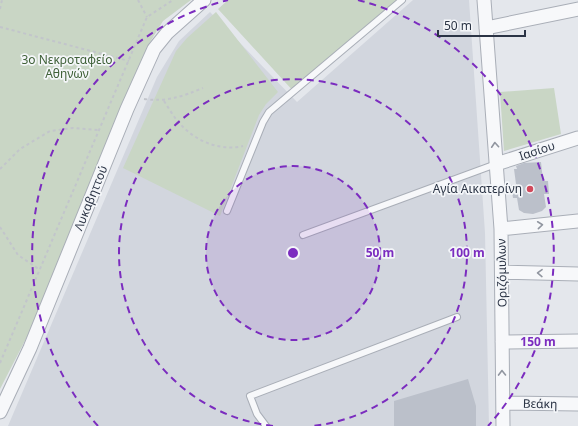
<svg xmlns="http://www.w3.org/2000/svg" width="578" height="426" font-family="'Noto Sans',sans-serif">
  <style>
    .built { fill: #d2d6de }
    .green { fill: #c9d6c5 }
    .building { fill: #bbc0ca }
    .lines { fill: none; stroke-linecap: round; stroke-linejoin: round }
    .lane-casing { stroke: #a9aeb7; stroke-width: 8 }
    .street-casing { stroke: #a9aeb7; stroke-width: 15 }
    .path { stroke: #c2c5cb; stroke-width: 2; stroke-dasharray: 3 3; stroke-linecap: butt }
    .lane { stroke: #f7f8fa; stroke-width: 6 }
    .street { stroke: #f7f8fa; stroke-width: 13 }
    .oneway { stroke: #9196a0 }
    .ring { fill: none; stroke: #7b2cbf; stroke-width: 2; stroke-dasharray: 7 5 }
    .poi-dot { fill: #d1495b; stroke: #f4f6f9; stroke-width: 1.5 }
    .labels { text-anchor: middle; stroke-width: 3.5; stroke-linejoin: round; paint-order: stroke }
    .park-label { font-size: 12px; fill: #3f6138; stroke: #f4f6f9 }
    .street-label { font-size: 12px; fill: #2b3445; stroke: #f4f6f9 }
    .poi-label { font-size: 12px; fill: #2b3445; stroke: #f4f6f9; text-anchor: end }
    .centre { fill: #7b2cbf; stroke: #f4f6f9; stroke-width: 2 }
    .ring-label { font-size: 12px; text-anchor: middle; font-weight: bold; fill: #7b2cbf; stroke: #f4f6f9; stroke-width: 3.5; stroke-linejoin: round; paint-order: stroke }
  </style>
  <rect width="100%" height="100%" fill="#e4e7ec"/>
  <!-- built -->
  <path class="built" d="M 413,0 L 469,0 L 485,233 L 489,426 L 8,426 L 157,77 L 179,41 L 210,12 L 297,102 Z"/>
  <!-- green -->
  <path class="green" d="M 0,0 L 191,0 L 163,21 L 150,42 L 46,300 L 0,389 Z
    M 228,0 L 400,0 L 295,93 L 218,9 Z
    M 216,12 L 278,92 L 266,104 L 259,115 L 220,216 L 123,168 L 176,51 L 187,38 Z
    M 554,88 L 561,134 L 504,151 L 500,92 Z"/>
  <!-- building -->
  <path class="building" d="M 541,162 L 543,181 L 548,181 L 549,194 L 544,194 L 546,207 L 542,211 L 533,214 L 524,213 L 519,210 L 517,198 L 513,198 L 511,185 L 516,184 L 514,169 L 517,169 L 516,166 L 524,163 Z
    M 468,379 L 476,406 L 476,426 L 394,426 L 394,401 Z"/>
  <g class="lines">
    <!-- lane casing -->
    <g class="lane-casing">
      <path id="lane" d="M 227,211 L 263,122 L 269,112 L 402,0
        M 303,235 L 496,164
        M 266,426 L 257,414 L 250,396 L 457,317"/>
    </g>
    <!-- street casing -->
    <g class="street-casing">
      <path id="street" d="M 484,0 L 501,229 L 503,426
        M 486,28 L 578,9
        M 496,164 L 578,138
        M 501,229 L 578,221
        M 502,272 L 578,274
        M 502,342 L 578,341
        M 503,403 L 578,404
        M 0,412 L 30,348 L 127,109 L 154,49 L 167,33 L 204,0"/>
    </g>
    <!-- path -->
    <path class="path" d="M 138,0 L 147,17
      M 0,9 L 2,0
      M 0,27 L 129,61
      M 144,99 C 167,102 181,97 203,88
      M 164,101 C 168,107 172,114 176,119 C 191,139 218,152 243,146
      M 0,169 L 20,149 L 50,131 L 73,128 L 99,130
      M 0,227 L 18,255 L 40,270
      M 0,363 L 147,17 L 173,0"/>
    <!-- lane -->
    <use href="#lane" class="lane"/>
    <!-- street -->
    <use href="#street" class="street"/>
  </g>
  <!-- one-way arrows -->
  <defs><path id="oneway-chevron" d="M-2-3.5L2.5 0L-2 3.5" fill="none" stroke-width="1.6" stroke-linecap="round" stroke-linejoin="round"/></defs>
  <g class="oneway">
    <use href="#oneway-chevron" transform="translate(495 145) rotate(-94)"/>
    <use href="#oneway-chevron" transform="translate(540 225) rotate(-6)"/>
    <use href="#oneway-chevron" transform="translate(540 273) rotate(-179)"/>
    <use href="#oneway-chevron" transform="translate(502 373) rotate(-91)"/>
  </g>
  <!-- distance rings -->
  <circle cx="293" cy="253" r="87" fill="#7b2cbf" fill-opacity=".12"/>
  <g class="ring">
    <circle cx="293" cy="253" r="87"/>
    <path d="M273 426A174 174 0 1 1 313 426"/>
    <path d="M98 426A261 261 0 0 1 228 0M358 0A261 261 0 0 1 488 426"/>
  </g>
  <!-- markers -->
  <circle class="poi-dot" cx="530" cy="189" r="4"/>
  <g class="labels">
    <!-- park labels -->
    <g class="park-label">
      <text x="67" y="64">3ο Νεκροταφείο<tspan x="67" dy="14">Αθηνών</tspan></text>
    </g>
    <!-- street labels -->
    <g class="street-label">
      <text transform="translate(537 151) rotate(-18)" y="4">Ιασίου</text>
      <text transform="translate(91 198) rotate(-68)" y="4">Λυκαβηττού</text>
      <text transform="translate(502 273) rotate(-91)" y="4">Οριζόμυλων</text>
      <text transform="translate(540 404) rotate(1)" y="4">Βεάκη</text>
    </g>
    <!-- poi labels -->
    <g class="poi-label">
      <text x="522" y="193">Αγία Αικατερίνη</text>
    </g>
  </g>
  <circle cx="293" cy="253" r="6" class="centre"/>
  <g class="ring-label">
    <text x="380" y="257">50 m</text>
    <text x="467" y="257">100 m</text>
    <text x="538" y="346">150 m</text>
  </g>
  <!-- scale -->
  <path d="M438 30v6h87v-6" fill="none" stroke="#2b3445" stroke-width="2"/>
  <text x="444" y="30" font-size="12" fill="#2b3445" stroke="#f4f6f9" stroke-width="3" paint-order="stroke">50 m</text>
</svg>
